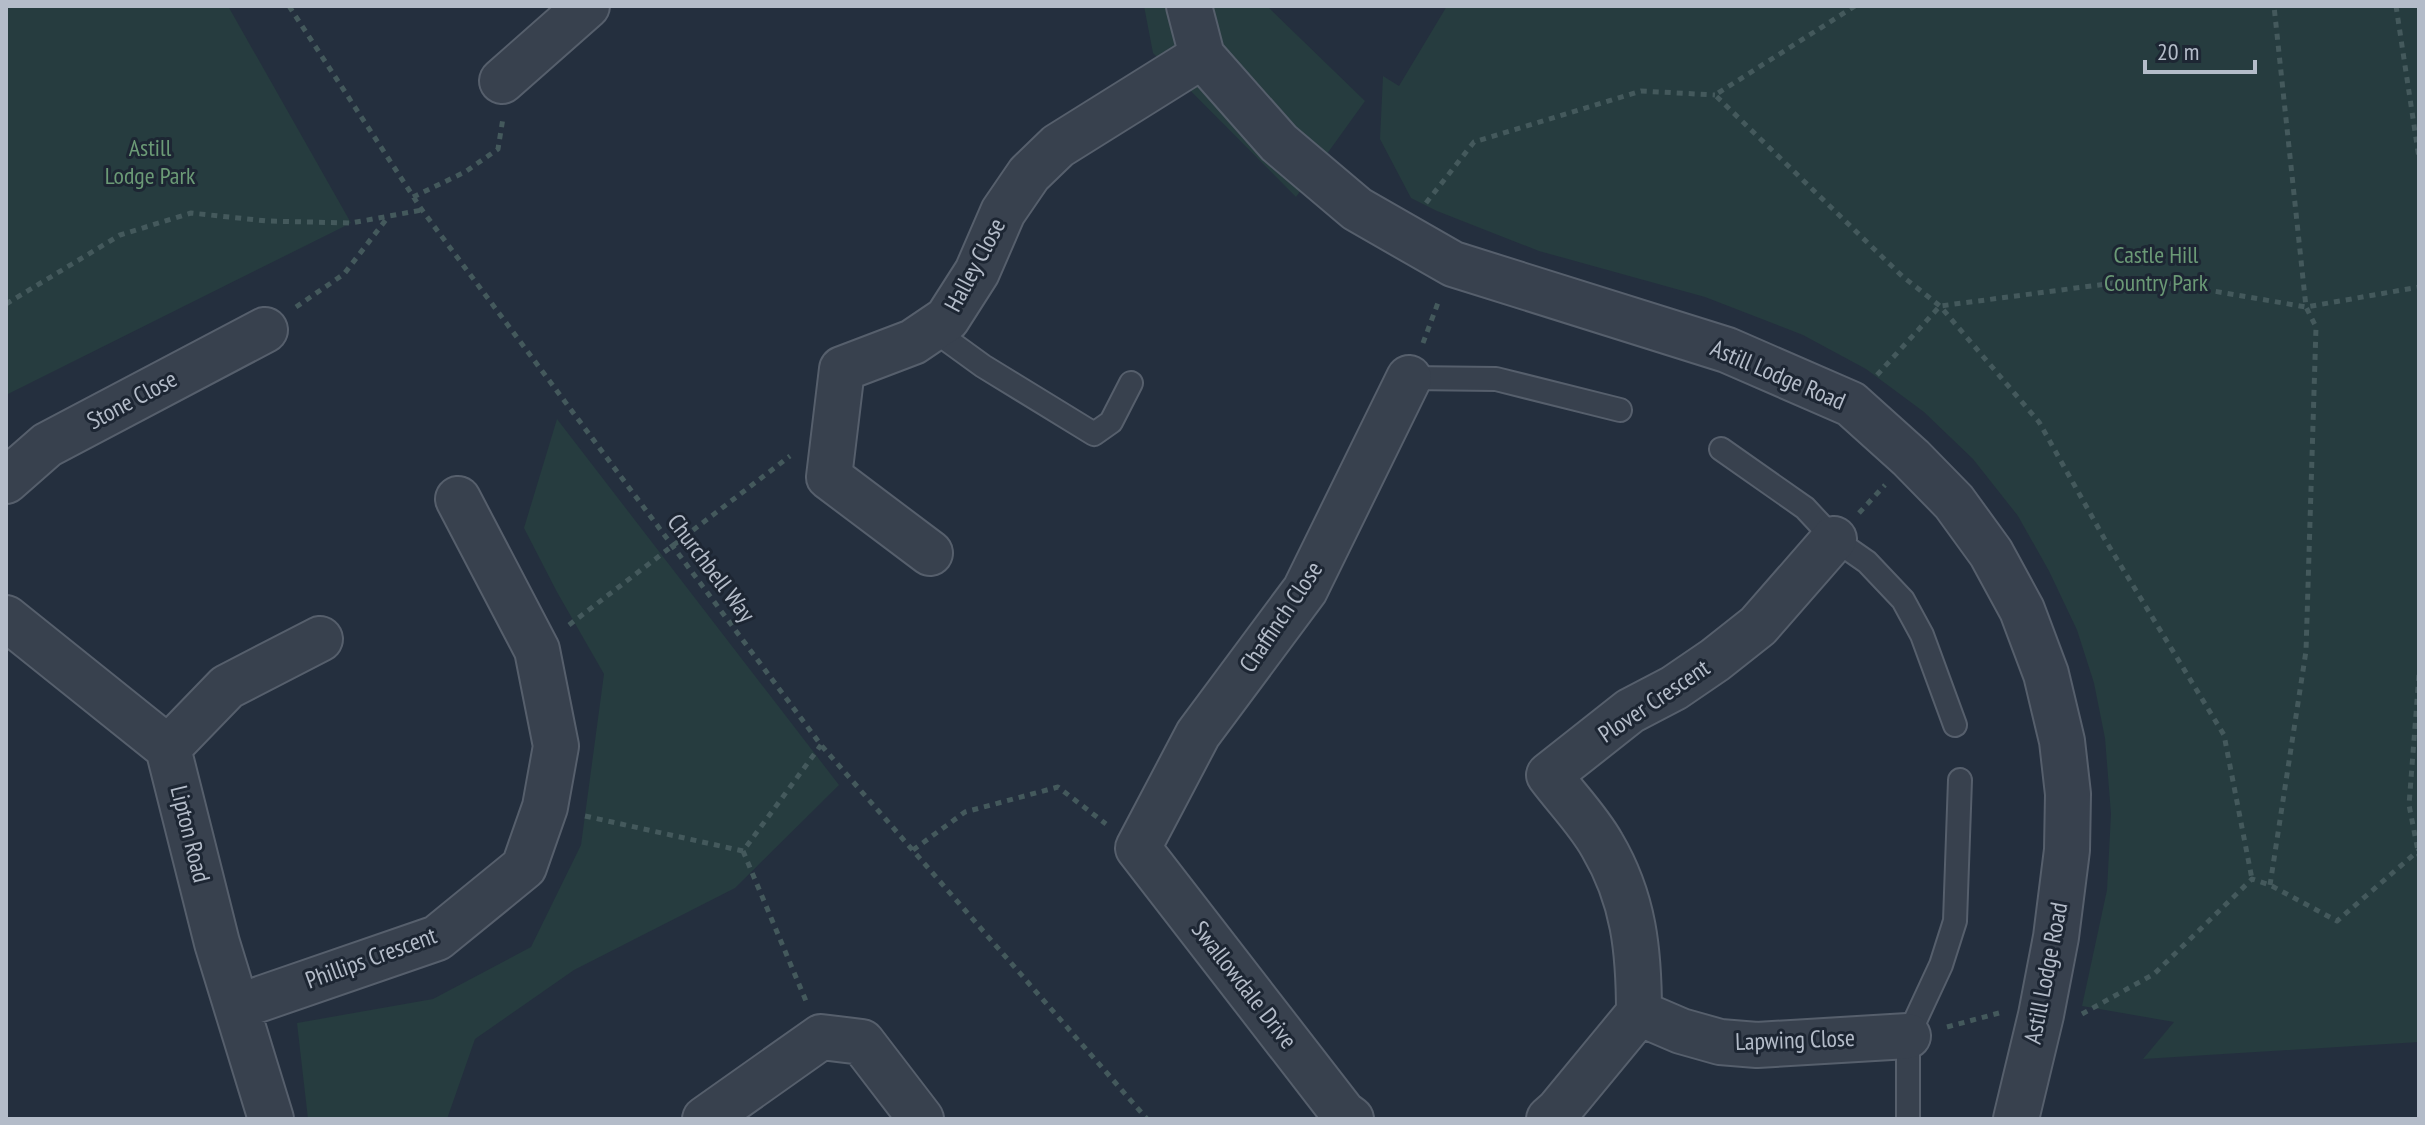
<svg xmlns="http://www.w3.org/2000/svg" width="2425" height="1125" font-family="'PT Sans Narrow',sans-serif">
  <style>
    .green { fill: #263c3f }
    .lines { fill: none; stroke-linecap: round; stroke-linejoin: round }
    .service-casing { stroke: #565f6c; stroke-width: 26 }
    .minor-casing { stroke: #565f6c; stroke-width: 48 }
    .path { stroke: #44595c; stroke-width: 5; stroke-dasharray: 6 6; stroke-linecap: butt }
    .service { stroke: #38414e; stroke-width: 22 }
    .minor { stroke: #38414e; stroke-width: 44 }
    .labels { text-anchor: middle; stroke-width: 6; stroke-linejoin: round; paint-order: stroke }
    .park-label { font-size: 24px; fill: #6b9a76; stroke: #1d2633 }
    .street-label { font-size: 24px; fill: #b4bcc9; stroke: #1d2633 }
  </style>
  <rect width="100%" height="100%" fill="#242f3e"/>
  <!-- green -->
  <path class="green" d="M 6,6 L 228,6 L 351,223 L 6,395 Z
    M 1144,6 L 1267,6 L 1365,101 L 1296,197 L 1153,53 Z
    M 1447,6 L 2419,6 L 2419,1042 L 2143,1059 L 2174,1022 L 2082,1006 L 2107,890 L 2111,814 L 2105,738 L 2094,683 L 2077,630 L 2049,571 L 2018,516 L 1973,459 L 1924,412 L 1866,369 L 1803,335 L 1705,297 L 1539,251 L 1437,211 L 1411,198 L 1380,139 L 1383,76 L 1399,86 Z
    M 557,419 L 839,785 L 735,888 L 574,970 L 475,1039 L 447,1119 L 308,1119 L 297,1023 L 433,999 L 531,947 L 581,845 L 604,674 L 557,592 L 524,528 Z"/>
  <g class="lines">
    <!-- service casing -->
    <g class="service-casing">
      <path id="service" d="M 932,329 L 983,366 L 1094,434 L 1111,422 L 1131,383
        M 1409,378 L 1496,379 L 1620,410
        M 1721,449 L 1805,508 L 1834,539 L 1867,562 L 1903,600 L 1922,635 L 1955,725
        M 1908,1119 L 1908,1036 L 1941,965 L 1955,921 L 1960,780"/>
    </g>
    <!-- minor casing -->
    <g class="minor-casing">
      <path id="minor" d="M 1189,6 L 1202,56 L 1279,143 L 1357,209 L 1453,264 L 1727,350 L 1851,404 L 1911,458 L 1954,502 L 1991,553 L 2022,610 L 2046,674 L 2062,741 L 2068,794 L 2067,850 L 2056,937 L 2041,1015 L 2016,1119
        M 502,81 L 587,6
        M 6,481 L 47,445 L 265,330
        M 930,553 L 829,477 L 842,369 L 913,342 L 947,319 L 977,272 L 1003,212 L 1029,174 L 1058,146 L 1202,56
        M 6,618 L 168,748 L 217,943 L 271,1119
        M 168,748 L 227,687 L 320,639
        M 237,1007 L 437,938 L 524,867 L 545,807 L 556,746 L 537,650 L 458,499
        M 1639,1013 L 1681,1031 L 1720,1042 L 1757,1045 L 1908,1036
        M 705,1119 L 821,1037 L 862,1042 L 921,1119
        M 1351,1119 L 1343,1113 L 1138,848 L 1198,734 L 1305,590 L 1409,378
        M 1549,1119 L 1558,1111 L 1639,1013 C 1639,951 1634,899 1602,845 C 1588,820 1566,798 1549,775 L 1630,711 L 1674,688 L 1715,660 L 1758,626 L 1834,539"/>
    </g>
    <!-- path -->
    <path class="path" d="M 289,6 L 422,210 L 821,745 L 1147,1119
      M 1855,6 L 1715,95 L 1902,276 L 1940,306 L 2039,422 L 2104,538 L 2224,735 L 2252,879
      M 2396,6 L 2419,158
      M 413,197 L 465,172 L 498,149 L 503,118
      M 1426,203 L 1474,142 L 1641,91 L 1715,95
      M 6,304 L 120,235 L 191,213 L 267,221 L 351,223 L 422,210
      M 296,307 L 344,274 L 388,217
      M 1423,343 L 1439,300
      M 1877,375 L 1940,306 L 2144,279 L 2306,307 L 2419,287
      M 1859,513 L 1885,485
      M 569,625 L 790,456
      M 2419,675 L 2409,805 L 2419,856
      M 585,816 L 743,851 L 821,745
      M 913,850 L 965,812 L 1058,787 L 1106,824
      M 743,851 L 806,1001
      M 2270,885 L 2306,651 L 2316,327 L 2306,307 L 2274,6
      M 2082,1014 L 2154,974 L 2252,879 L 2270,885 L 2337,921 L 2419,850
      M 1947,1027 L 1999,1013"/>
    <!-- service -->
    <use href="#service" class="service"/>
    <!-- minor -->
    <use href="#minor" class="minor"/>
  </g>
  <g class="labels">
    <!-- park labels -->
    <g class="park-label">
      <text x="150" y="156">Astill<tspan x="150" dy="28">Lodge Park</tspan></text>
      <text x="2156" y="263">Castle Hill<tspan x="2156" dy="28">Country Park</tspan></text>
    </g>
    <!-- street labels -->
    <g class="street-label">
      <text transform="translate(975 265) rotate(-62)" y="8">Halley Close</text>
      <text transform="translate(1778 375) rotate(23)" y="8">Astill Lodge Road</text>
      <text transform="translate(132 400) rotate(-28)" y="8">Stone Close</text>
      <text transform="translate(711 568) rotate(53)" y="8">Churchbell Way</text>
      <text transform="translate(1281 617) rotate(-56)" y="8">Chaffinch Close</text>
      <text transform="translate(1654 701) rotate(-34)" y="8">Plover Crescent</text>
      <text transform="translate(190 834) rotate(76)" y="8">Lipton Road</text>
      <text transform="translate(371 958) rotate(-20)" y="8">Phillips Crescent</text>
      <text transform="translate(2046 973) rotate(-79)" y="8">Astill Lodge Road</text>
      <text transform="translate(1244 985) rotate(52)" y="8">Swallowdale Drive</text>
      <text transform="translate(1795 1040) rotate(-2)" y="8">Lapwing Close</text>
    </g>
  </g>
  <!-- border -->
  <rect width="2425" height="1125" fill="none" stroke="#b4bcc9" stroke-width="16"/>
  <!-- scale -->
  <path d="M2145 60v12h110v-12" fill="none" stroke="#b4bcc9" stroke-width="4"/>
  <text x="2157" y="60" font-size="24" fill="#b4bcc9" stroke="#1d2633" stroke-width="6" paint-order="stroke">20 m</text>
</svg>
